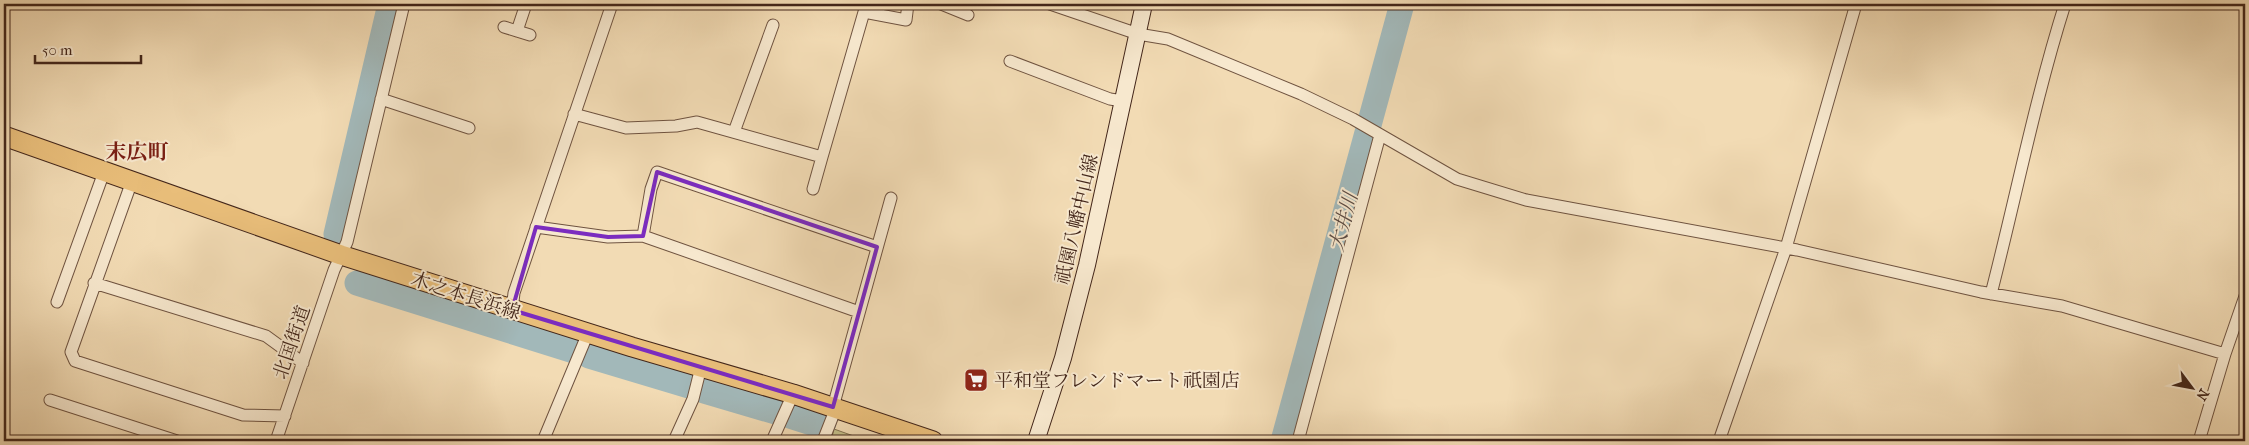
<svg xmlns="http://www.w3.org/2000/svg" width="2249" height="445" font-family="'IM FELL French Canon','Noto Serif JP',serif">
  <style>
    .green { fill: #c3bd87; stroke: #837250 }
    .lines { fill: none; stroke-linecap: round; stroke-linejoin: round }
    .river { stroke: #a2b8b9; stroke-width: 25 }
    .street-casing { stroke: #6f5340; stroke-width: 13 }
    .secondary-casing { stroke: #43261a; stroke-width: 18 }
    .primary-casing { stroke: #43261a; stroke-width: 21 }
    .street { stroke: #f7e8ce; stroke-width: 11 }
    .secondary { stroke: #f7e8ce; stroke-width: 16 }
    .primary { stroke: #e9be7a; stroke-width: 19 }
    .marked { fill: none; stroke: #7b2cbf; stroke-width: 4; stroke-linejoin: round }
    .labels { text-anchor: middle; stroke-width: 4; stroke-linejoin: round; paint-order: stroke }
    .street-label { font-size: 19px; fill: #43261a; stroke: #f7e8ce }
    .poi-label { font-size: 19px; fill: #43261a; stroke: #f7e8ce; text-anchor: start }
    .water-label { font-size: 20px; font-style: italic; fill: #5b4a42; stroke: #f7e8ce }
    .quarter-label { font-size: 21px; font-weight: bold; fill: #7a1f14; stroke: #f7e8ce }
  </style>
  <rect width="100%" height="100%" fill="#f2dbb4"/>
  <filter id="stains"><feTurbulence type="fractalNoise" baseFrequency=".004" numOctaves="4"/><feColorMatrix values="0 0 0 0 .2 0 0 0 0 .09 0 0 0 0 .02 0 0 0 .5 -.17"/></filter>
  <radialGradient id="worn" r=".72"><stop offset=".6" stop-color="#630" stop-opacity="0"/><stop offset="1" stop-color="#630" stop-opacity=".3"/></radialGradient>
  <!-- green -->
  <path class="green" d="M 834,429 L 862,439 L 862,441 L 831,441 Z"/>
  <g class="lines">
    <!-- river -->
    <path class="river" d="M 336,234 L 390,4
      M 357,283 L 574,351
      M 589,356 L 689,386
      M 704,391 L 779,413
      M 790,416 L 815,424 L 824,423
      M 1283,441 L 1402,4"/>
    <!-- street casing -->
    <g class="street-casing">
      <path id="street" d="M 941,4 L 968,15
        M 1050,4 L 1138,34 L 1168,39 L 1301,94 L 1353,119 L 1457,179 L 1526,200 L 1797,250 L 1981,292 L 2062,306 L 2225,354
        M 504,27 L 530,35
        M 517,31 L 526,4
        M 1010,61 L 1110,99 L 1123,101
        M 381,99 L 469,128
        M 574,114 L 626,128 L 676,126 L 697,122 L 822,157 L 864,12 L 906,20 L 908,4
        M 734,132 L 773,25
        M 132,181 L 71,352 L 75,361 L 243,415 L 285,416
        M 813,189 L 822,157
        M 536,227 L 608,237 L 643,236
        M 94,283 L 266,336 L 303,363
        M 1991,294 C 2016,197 2035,99 2065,4
        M 57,302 L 104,172
        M 512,310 L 514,293 L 612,4
        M 859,312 L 643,236 L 651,189 L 657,172 L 877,247
        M 50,400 L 177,441
        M 833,407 L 891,198
        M 276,441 L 334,270 L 347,242 L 404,4
        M 543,441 L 588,333
        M 674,441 L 693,399 L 701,367
        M 772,441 L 793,394
        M 823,441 L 836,408
        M 1298,441 L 1380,135
        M 1719,441 L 1786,248 L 1856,4
        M 2199,441 L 2225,354 L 2245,296"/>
    </g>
    <!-- secondary casing -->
    <g class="secondary-casing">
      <path id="secondary" d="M 1036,441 L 1063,358 L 1087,265 L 1144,4"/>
    </g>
    <!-- primary casing -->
    <g class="primary-casing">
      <path id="primary" d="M 4,136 L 341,255 L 632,347 L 793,394 L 933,441"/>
    </g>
    <!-- street -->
    <use href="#street" class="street"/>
    <!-- secondary -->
    <use href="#secondary" class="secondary"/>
    <!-- primary -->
    <use href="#primary" class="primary"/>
  </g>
  <!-- marked area -->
  <path class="marked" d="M 657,172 L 877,247 L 833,407 L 512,310 L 536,227 L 608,237 L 643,236 Z"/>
  <!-- icons -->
  <defs>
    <g id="supermarket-square" transform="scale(1.25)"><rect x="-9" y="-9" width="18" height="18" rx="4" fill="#8f2418" stroke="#f7e8ce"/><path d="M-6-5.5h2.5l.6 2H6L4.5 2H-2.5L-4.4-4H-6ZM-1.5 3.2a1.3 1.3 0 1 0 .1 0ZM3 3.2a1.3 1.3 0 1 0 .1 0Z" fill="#fff"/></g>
  </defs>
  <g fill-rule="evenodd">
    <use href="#supermarket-square" x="976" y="380"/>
  </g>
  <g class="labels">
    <!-- street labels -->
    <g class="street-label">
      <text transform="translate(1076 219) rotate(-77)" y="7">祇園八幡中山線</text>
      <text transform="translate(466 295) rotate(18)" y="7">木之本長浜線</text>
      <text transform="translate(291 342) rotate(-71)" y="7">北国街道</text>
    </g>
    <!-- poi labels -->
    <g class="poi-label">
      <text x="994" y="387">平和堂フレンドマート祇園店</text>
    </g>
    <!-- water labels -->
    <g class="water-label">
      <text transform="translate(1343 222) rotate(-75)" y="7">大井川</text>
    </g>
    <!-- quarter labels -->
    <g class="quarter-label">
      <text x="137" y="159">末広町</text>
    </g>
  </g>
  <!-- margin -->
  <rect width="2249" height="445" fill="none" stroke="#f2dbb4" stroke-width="20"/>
  <rect x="5" y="5" width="2239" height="435" fill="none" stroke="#43261a" stroke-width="2.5"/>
  <rect x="10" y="10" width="2229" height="425" fill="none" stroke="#43261a"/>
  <!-- north arrow -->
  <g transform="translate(2192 388) rotate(122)" stroke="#f7e8ce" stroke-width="4" paint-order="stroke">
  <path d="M0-4L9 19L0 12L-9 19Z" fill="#43261a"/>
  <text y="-8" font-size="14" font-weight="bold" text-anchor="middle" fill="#43261a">N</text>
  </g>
  <!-- scale -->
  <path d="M35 55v8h106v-8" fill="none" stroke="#43261a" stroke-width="2.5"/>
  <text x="42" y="55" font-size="15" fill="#43261a" stroke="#f7e8ce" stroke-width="4" paint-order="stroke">50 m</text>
  <rect width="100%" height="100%" filter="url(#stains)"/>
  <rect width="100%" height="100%" fill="url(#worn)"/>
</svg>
